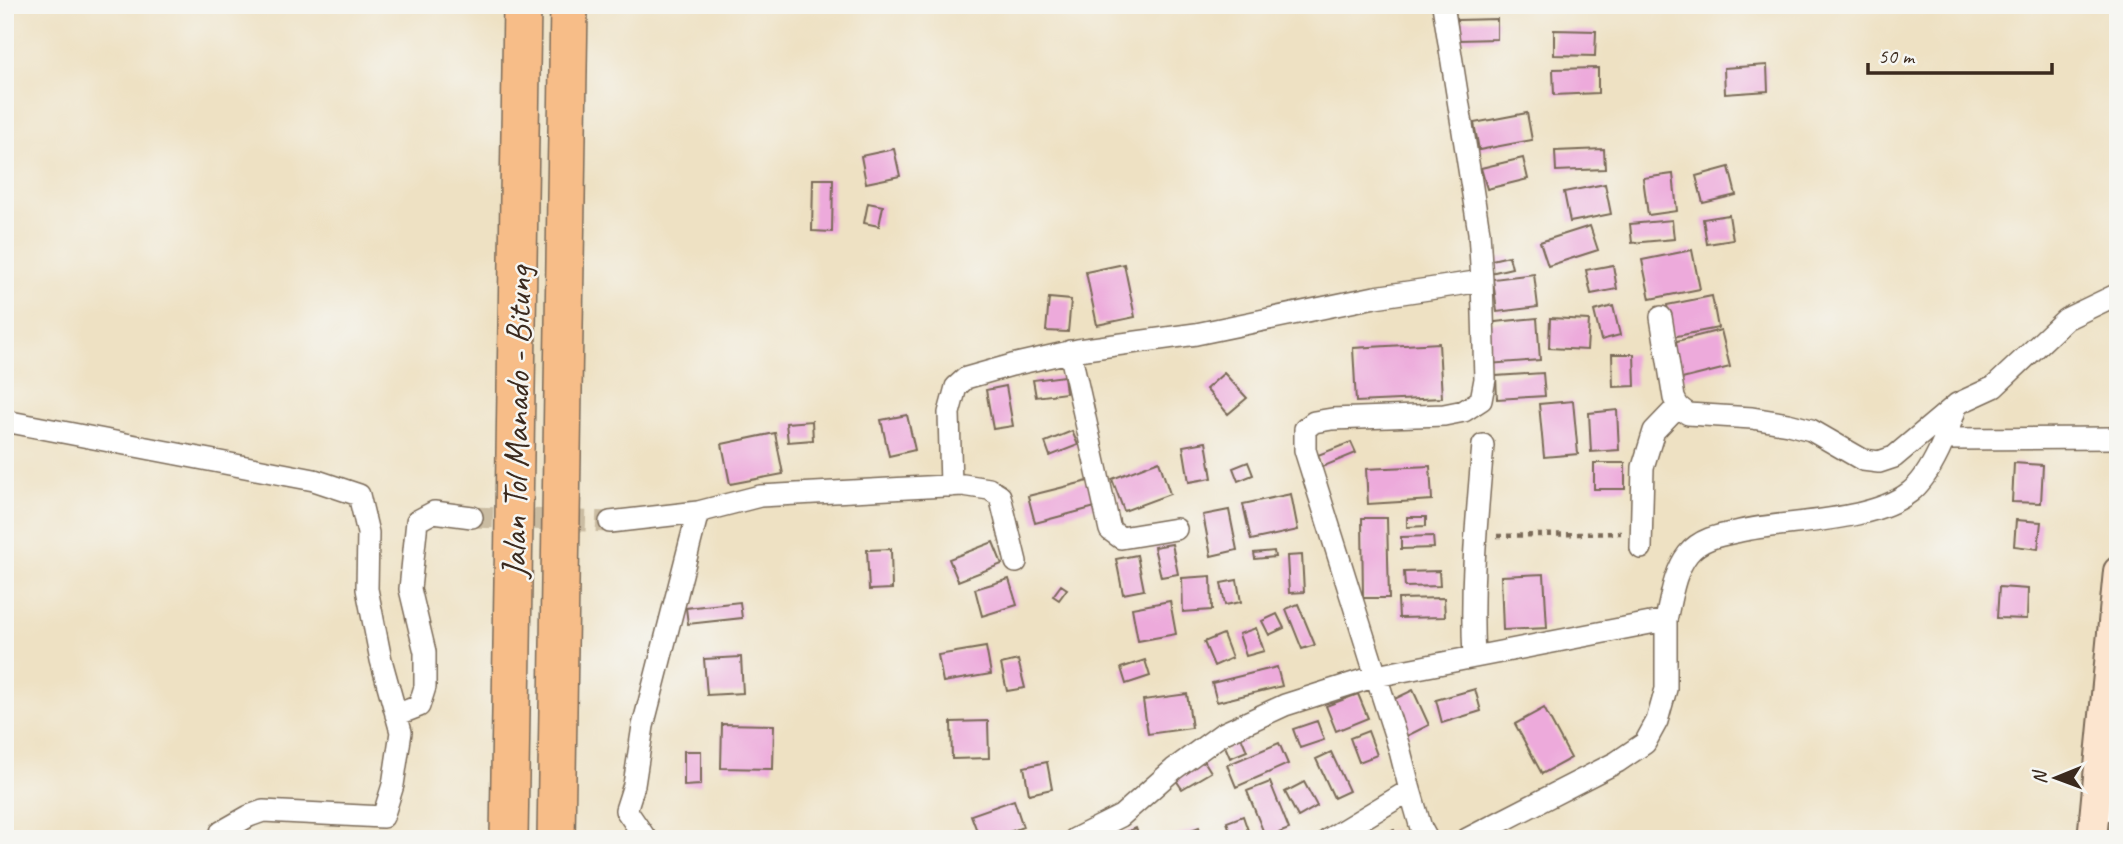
<svg xmlns="http://www.w3.org/2000/svg" width="2123" height="844" font-family="Caveat,sans-serif">
  <style>
    .building { fill: #edaadb }
    .lines { fill: none; stroke-linecap: round; stroke-linejoin: round }
    .street-tunnel { stroke: #cabca2; stroke-width: 21; stroke-dasharray: 21 10; stroke-linecap: butt }
    .street-casing { stroke: #7a6a58; stroke-width: 24 }
    .secondary-casing { stroke: #7a6a58; stroke-width: 32 }
    .highway-casing { stroke: #7a6a58; stroke-width: 40 }
    .path { stroke: #7a6a58; stroke-width: 4.5; stroke-dasharray: 5 5; stroke-linecap: butt }
    .street { stroke: #fff; stroke-width: 21 }
    .secondary { stroke: #fce5cf; stroke-width: 28 }
    .highway { stroke: #f7bd88; stroke-width: 37 }
    .labels { text-anchor: middle; stroke-width: 5; stroke-linejoin: round; paint-order: stroke }
    .street-label { font-size: 35px; fill: #3b2a1e; stroke: #f6f6f2 }
  </style>
  <rect width="100%" height="100%" fill="#f6f6f2"/>
  <filter id="ink" filterUnits="userSpaceOnUse"><feTurbulence type="fractalNoise" baseFrequency=".0143" numOctaves="2"/><feDisplacementMap in="SourceGraphic" scale="14" xChannelSelector="R" yChannelSelector="G"/><feConvolveMatrix kernelMatrix="1 2 1 2 8 2 1 2 1" color-interpolation-filters="sRGB"/></filter>
  <filter id="wash" filterUnits="userSpaceOnUse"><feTurbulence type="fractalNoise" baseFrequency=".00686" numOctaves="4" result="noise"/><feDisplacementMap in="SourceGraphic" scale="28" xChannelSelector="R" yChannelSelector="G"/><feGaussianBlur stdDeviation="1.57" result="paint"/><feColorMatrix in="noise" values="0 0 0 0 0 0 0 0 0 0 0 0 0 0 0 0 0 1.4 0 .05"/><feComposite in="paint" operator="in"/></filter>
  <g filter="url(#wash)">
    <rect width="100%" height="100%" fill="#eee1c3"/>
    <g id="blocks">
      <!-- building -->
      <path class="building" d="M 1497,19 L 1497,39 L 1458,40 L 1457,20 Z
        M 1554,30 L 1596,31 L 1595,56 L 1554,55 Z
        M 1767,65 L 1768,91 L 1725,94 L 1724,68 Z
        M 1598,68 L 1598,93 L 1554,95 L 1553,69 Z
        M 1527,113 L 1532,140 L 1479,150 L 1474,123 Z
        M 894,149 L 900,176 L 866,183 L 861,156 Z
        M 1604,149 L 1605,169 L 1556,171 L 1555,151 Z
        M 1523,158 L 1528,179 L 1487,189 L 1481,168 Z
        M 1729,167 L 1736,195 L 1703,203 L 1696,176 Z
        M 1673,174 L 1677,211 L 1648,215 L 1643,178 Z
        M 813,179 L 833,179 L 832,232 L 812,231 Z
        M 1605,184 L 1611,214 L 1570,222 L 1564,192 Z
        M 868,203 L 883,206 L 879,226 L 864,223 Z
        M 1729,215 L 1733,240 L 1707,244 L 1703,219 Z
        M 1672,220 L 1674,239 L 1632,243 L 1630,224 Z
        M 1590,226 L 1598,250 L 1548,266 L 1540,242 Z
        M 1692,250 L 1700,289 L 1650,299 L 1642,260 Z
        M 1509,256 L 1512,268 L 1486,274 L 1483,262 Z
        M 1124,264 L 1135,317 L 1097,325 L 1086,272 Z
        M 1613,265 L 1617,289 L 1591,294 L 1586,270 Z
        M 1534,274 L 1538,307 L 1497,312 L 1493,279 Z
        M 1712,296 L 1718,328 L 1672,337 L 1667,305 Z
        M 1049,298 L 1071,300 L 1068,332 L 1046,331 Z
        M 1613,306 L 1620,335 L 1601,340 L 1594,311 Z
        M 1537,318 L 1540,360 L 1488,364 L 1485,323 Z
        M 1550,318 L 1589,320 L 1587,350 L 1549,348 Z
        M 1721,330 L 1730,367 L 1678,380 L 1669,343 Z
        M 1439,343 L 1442,398 L 1356,402 L 1353,348 Z
        M 1612,354 L 1634,354 L 1635,386 L 1613,387 Z
        M 1224,373 L 1247,398 L 1228,414 L 1206,389 Z
        M 1543,373 L 1545,396 L 1497,399 L 1496,376 Z
        M 1064,376 L 1066,393 L 1036,397 L 1033,380 Z
        M 1006,386 L 1013,426 L 993,429 L 986,390 Z
        M 1573,401 L 1578,454 L 1544,457 L 1539,404 Z
        M 1617,410 L 1619,450 L 1591,452 L 1589,413 Z
        M 907,415 L 915,450 L 889,456 L 881,420 Z
        M 812,421 L 813,440 L 788,442 L 786,423 Z
        M 1072,431 L 1078,445 L 1050,456 L 1045,442 Z
        M 775,433 L 783,474 L 730,484 L 722,444 Z
        M 1206,442 L 1212,478 L 1189,482 L 1183,446 Z
        M 1351,442 L 1356,453 L 1322,467 L 1318,455 Z
        M 1159,461 L 1170,494 L 1124,511 L 1112,479 Z
        M 1248,462 L 1253,475 L 1238,481 L 1233,468 Z
        M 1594,463 L 1625,463 L 1625,489 L 1594,489 Z
        M 2014,463 L 2043,465 L 2041,503 L 2012,502 Z
        M 1430,466 L 1432,500 L 1368,504 L 1366,469 Z
        M 1092,480 L 1099,506 L 1035,523 L 1028,496 Z
        M 1291,494 L 1298,530 L 1251,540 L 1243,504 Z
        M 1229,510 L 1237,550 L 1211,556 L 1203,515 Z
        M 1407,517 L 1426,517 L 1426,526 L 1407,527 Z
        M 1362,518 L 1387,518 L 1389,598 L 1363,598 Z
        M 2016,520 L 2041,522 L 2038,549 L 2014,546 Z
        M 1433,536 L 1434,548 L 1401,549 L 1401,537 Z
        M 993,542 L 1002,564 L 958,581 L 949,559 Z
        M 1172,544 L 1178,574 L 1161,577 L 1154,547 Z
        M 891,549 L 892,589 L 869,590 L 867,550 Z
        M 1274,551 L 1275,557 L 1255,559 L 1254,553 Z
        M 1137,555 L 1144,590 L 1123,594 L 1116,559 Z
        M 1302,555 L 1304,592 L 1289,593 L 1287,556 Z
        M 1439,571 L 1440,586 L 1405,587 L 1404,572 Z
        M 1544,574 L 1547,628 L 1503,630 L 1501,576 Z
        M 1211,576 L 1212,610 L 1183,612 L 1182,578 Z
        M 1009,579 L 1017,605 L 982,616 L 975,589 Z
        M 1237,580 L 1241,602 L 1225,605 L 1221,583 Z
        M 1061,585 L 1067,589 L 1059,600 L 1053,596 Z
        M 1999,587 L 2028,589 L 2027,619 L 1997,618 Z
        M 1444,598 L 1445,617 L 1399,618 L 1398,599 Z
        M 1170,601 L 1176,634 L 1138,641 L 1132,608 Z
        M 740,602 L 742,618 L 688,624 L 686,608 Z
        M 1298,604 L 1315,645 L 1302,649 L 1286,609 Z
        M 1277,614 L 1284,628 L 1269,635 L 1262,621 Z
        M 1256,628 L 1264,651 L 1246,656 L 1239,634 Z
        M 1223,634 L 1232,658 L 1214,666 L 1204,642 Z
        M 986,647 L 991,674 L 943,682 L 938,655 Z
        M 741,657 L 743,693 L 707,695 L 704,659 Z
        M 1018,660 L 1025,688 L 1007,691 L 1001,664 Z
        M 1145,660 L 1150,676 L 1126,684 L 1121,668 Z
        M 1277,667 L 1282,686 L 1217,702 L 1212,683 Z
        M 1475,689 L 1481,711 L 1442,723 L 1436,700 Z
        M 1413,690 L 1429,725 L 1403,738 L 1386,703 Z
        M 1187,694 L 1192,728 L 1148,734 L 1143,700 Z
        M 1358,694 L 1368,718 L 1336,731 L 1326,706 Z
        M 1544,708 L 1571,758 L 1542,774 L 1515,724 Z
        M 988,721 L 989,758 L 952,759 L 951,722 Z
        M 1317,721 L 1324,740 L 1300,748 L 1293,729 Z
        M 722,724 L 774,725 L 773,769 L 721,768 Z
        M 1368,731 L 1377,755 L 1359,762 L 1350,738 Z
        M 1239,732 L 1247,751 L 1230,758 L 1222,739 Z
        M 1279,743 L 1288,764 L 1236,787 L 1227,765 Z
        M 684,751 L 701,751 L 701,785 L 684,786 Z
        M 1331,752 L 1349,791 L 1334,798 L 1316,759 Z
        M 1203,759 L 1211,772 L 1182,789 L 1174,777 Z
        M 1047,762 L 1052,789 L 1029,794 L 1024,767 Z
        M 1270,782 L 1289,829 L 1266,838 L 1247,791 Z
        M 1304,782 L 1317,806 L 1298,817 L 1285,792 Z
        M 1014,800 L 1023,827 L 991,839 L 980,839 L 971,815 Z
        M 1243,816 L 1251,839 L 1233,839 L 1227,822 Z
        M 1199,827 L 1203,839 L 1175,839 L 1174,836 Z
        M 1136,828 L 1140,839 L 1109,839 Z
        M 1394,830 L 1397,839 L 1370,839 L 1370,838 Z"/>
    </g>
  </g>
  <g filter="url(#ink)">
    <use href="#blocks" fill-opacity="0" stroke="#7a6a58" stroke-width="2"/>
    <g class="lines">
      <!-- street-tunnel -->
      <path class="street-tunnel" d="M 472,517 L 610,522"/>
      <!-- street casing -->
      <g class="street-casing">
        <path id="street" d="M 1661,317 L 1674,398 L 1678,406 L 1688,414 L 1752,418 L 1788,424 L 1811,430 L 1863,460 L 1879,462 L 1894,457 L 1957,404 L 1994,387 L 2066,319 L 2118,294
          M 1070,351 L 1110,530 L 1121,538 L 1176,529
          M 5,421 L 314,480 L 359,495 L 368,533 L 367,589 L 381,660 L 401,732 L 393,785 L 383,817 L 263,811 L 249,816 L 221,832
          M 1946,439 L 2118,438
          M 951,486 L 949,413 L 956,387 L 966,378 L 1012,365 L 1078,350 L 1196,334 L 1375,297 L 1482,281 L 1479,232 L 1443,5
          M 610,522 L 698,512 L 760,496 L 963,485 L 989,489 L 1000,496 L 1016,562
          M 1641,548 L 1643,467 L 1654,431 L 1678,406
          M 1474,657 C 1470,586 1477,516 1483,445
          M 396,715 L 419,706 L 425,687 L 425,652 L 410,589 L 417,521 L 434,512 L 472,517
          M 1410,790 L 1421,828 L 1427,839
          M 2095,810 L 2118,809
          M 646,839 L 626,810 L 634,785 L 643,726 L 698,512
          M 1075,839 L 1121,816 L 1174,769 L 1222,734 L 1285,705 L 1376,676 L 1305,450 L 1305,429 L 1314,422 L 1332,419 L 1444,415 L 1464,411 L 1481,400 L 1485,379 L 1482,281
          M 1329,839 L 1410,790 L 1399,747 L 1376,676 L 1666,620 C 1671,598 1674,572 1688,554 C 1701,538 1721,535 1740,531 C 1790,520 1870,523 1910,492 C 1932,475 1949,430 1957,404
          M 1467,839 L 1617,762 L 1645,743 L 1657,721 L 1666,689 L 1666,620"/>
      </g>
      <!-- secondary casing -->
      <g class="secondary-casing">
        <path id="secondary" d="M 2092,839 L 2118,571"/>
      </g>
      <!-- highway casing -->
      <g class="highway-casing">
        <path id="highway" d="M 509,839 L 522,5
          M 556,839 L 569,5"/>
      </g>
      <!-- path -->
      <path class="path" d="M 1497,536 L 1621,533"/>
      <!-- street -->
      <use href="#street" class="street"/>
      <!-- secondary -->
      <use href="#secondary" class="secondary"/>
      <!-- highway -->
      <use href="#highway" class="highway"/>
    </g>
  </g>
  <g class="labels">
    <!-- street labels -->
    <g class="street-label">
      <text transform="translate(516 422) rotate(-89)" y="12">Jalan Tol Manado - Bitung</text>
    </g>
  </g>
  <!-- margin -->
  <rect width="2123" height="844" fill="none" stroke="#f6f6f2" stroke-width="28"/>
  <!-- north arrow -->
  <g transform="translate(2056 778) rotate(269)" stroke="#f6f6f2" stroke-width="5" paint-order="stroke">
  <path d="M0-5L12 26L0 18L-12 26Z" fill="#3b2a1e"/>
  <text y="-10" font-size="19" font-weight="bold" text-anchor="middle" fill="#3b2a1e">N</text>
  </g>
  <!-- scale -->
  <path d="M1868 63v10h184v-10" fill="none" stroke="#3b2a1e" stroke-width="3.5"/>
  <text x="1878" y="63" font-size="21" fill="#3b2a1e" stroke="#f6f6f2" stroke-width="5" paint-order="stroke">50 m</text>
</svg>
